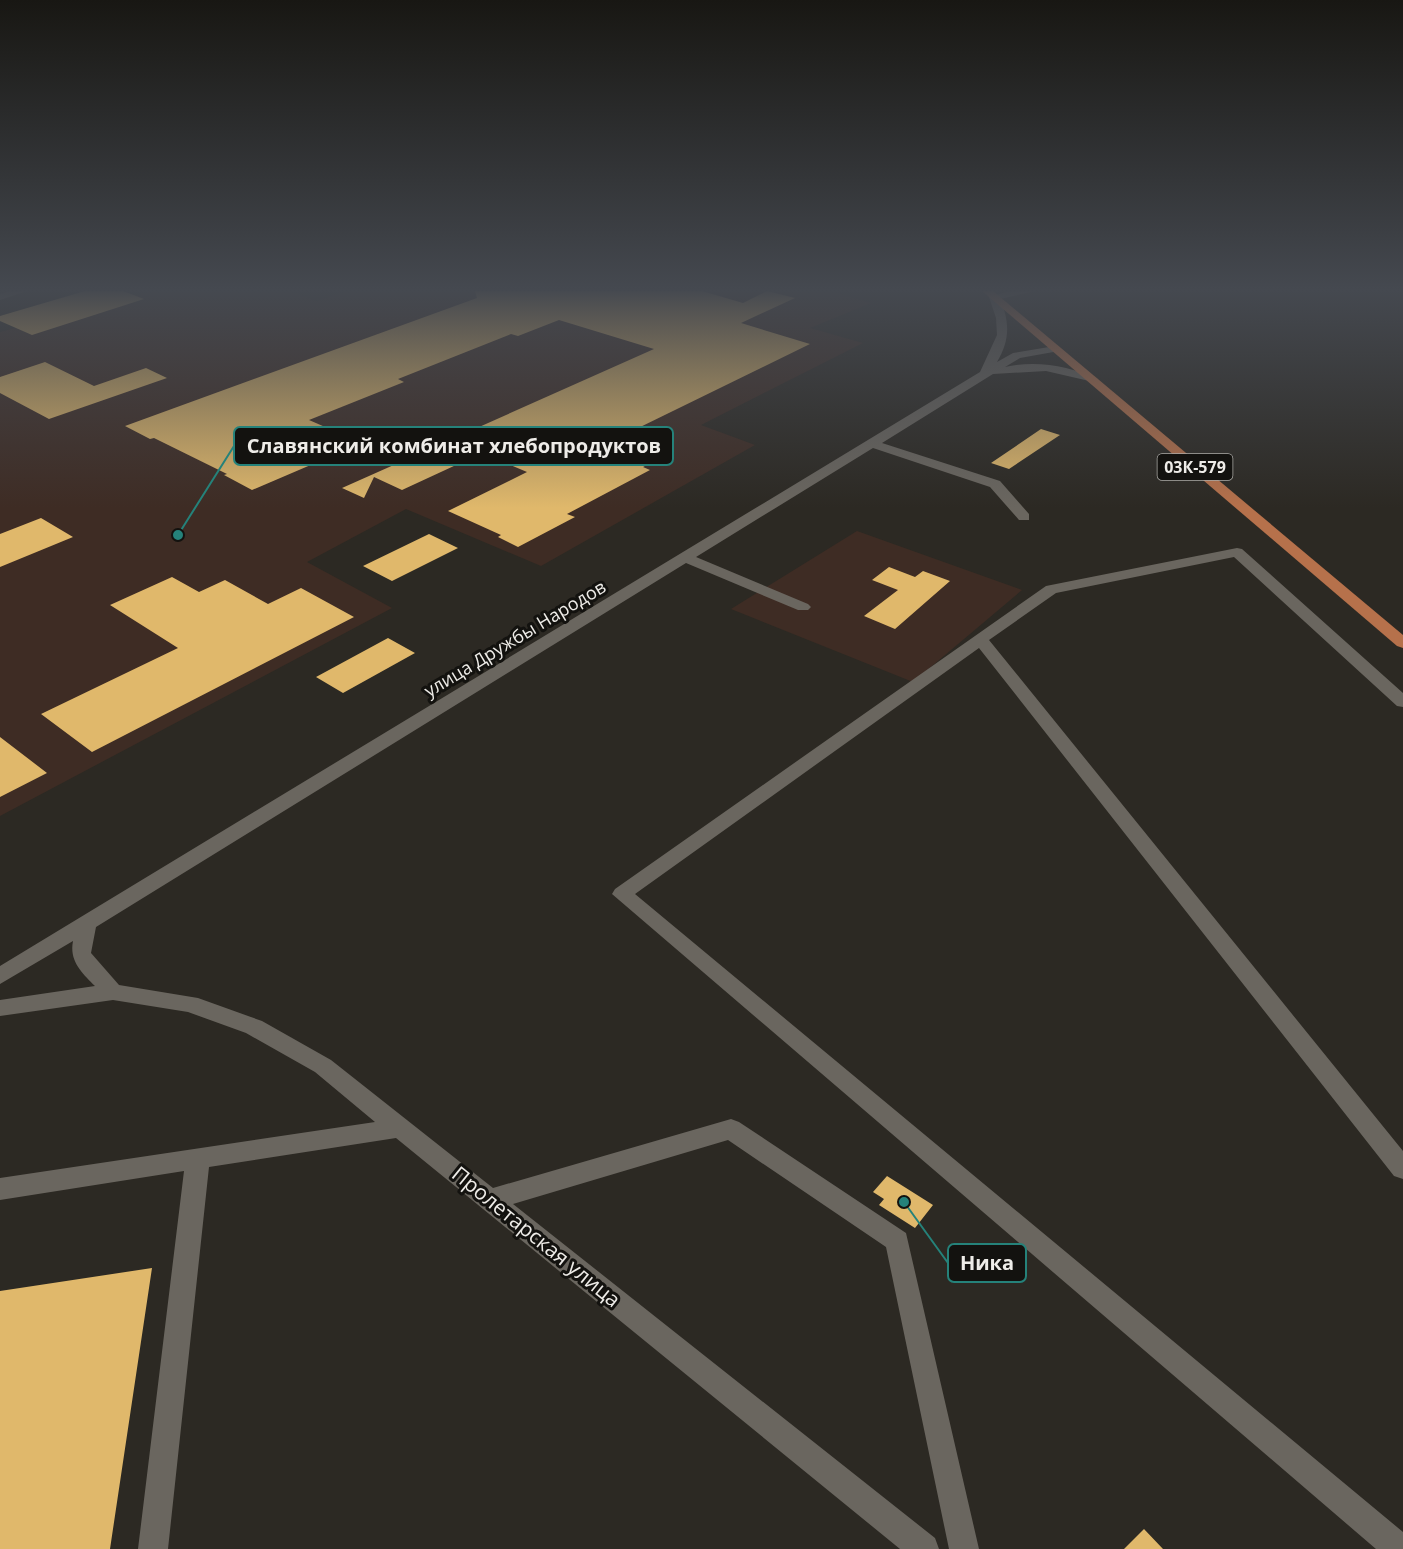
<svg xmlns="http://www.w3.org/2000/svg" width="1403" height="1549" font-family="'Open Sans',sans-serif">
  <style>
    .industrial { fill: #3e2c24 }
    .building { fill: #e0b86b }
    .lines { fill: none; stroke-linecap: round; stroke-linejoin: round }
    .minor { fill: #6a665f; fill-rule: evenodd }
    .major { fill: #b6714b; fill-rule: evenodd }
    .labels { text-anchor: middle; stroke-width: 6; stroke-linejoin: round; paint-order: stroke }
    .shield { fill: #13120f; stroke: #acaba7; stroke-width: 1.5 }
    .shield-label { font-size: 16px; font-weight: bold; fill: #eeece8 }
    .street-label { font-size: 18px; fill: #eeece8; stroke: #13120f }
    .near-street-label { font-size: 21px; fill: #eeece8; stroke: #13120f }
    .leader { fill: none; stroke: #25827a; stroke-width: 2 }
    .callout-dot { fill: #25827a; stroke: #13120f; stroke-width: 2 }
    .callout { fill: #13120f; stroke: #25827a; stroke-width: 2 }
    .callout-label { font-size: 20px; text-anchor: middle; font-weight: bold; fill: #eeece8 }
  </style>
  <rect width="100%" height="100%" fill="#2c2923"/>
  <!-- industrial -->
  <path class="industrial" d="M 151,291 L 291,291 L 316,301 L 347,291 L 831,291 L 871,303 L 810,328 L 863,343 L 701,425 L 755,445 L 541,566 L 406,509 L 307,562 L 392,608 L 0,816 L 0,332 Z
    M 857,531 L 1022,590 L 913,682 L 731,609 Z"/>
  <!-- building -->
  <path class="building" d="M 85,291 L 123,291 L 144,299 L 32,335 L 0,321 L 0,316 Z
    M 475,291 L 702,291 L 743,303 L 767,291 L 795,298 L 741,323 L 810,344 L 630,432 L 632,433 L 625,437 L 669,453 L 643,467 L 650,470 L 567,514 L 575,517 L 518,547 L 498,537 L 501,535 L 448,511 L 527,472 L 482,453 L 402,490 L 374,477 L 364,498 L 342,488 L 654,349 L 559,320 L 518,336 L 511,334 L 398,379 L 404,382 L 309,420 L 362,443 L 252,490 L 224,475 L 227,474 L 154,438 L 150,439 L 125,426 L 477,298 Z
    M 45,362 L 94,386 L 146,368 L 167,378 L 49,419 L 0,393 L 0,377 Z
    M 1041,429 L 1060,435 L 1009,469 L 991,463 Z
    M 41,518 L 73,537 L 0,567 L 0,534 Z
    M 429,534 L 458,548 L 392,581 L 363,566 Z
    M 889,567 L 915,577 L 923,571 L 950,581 L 895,629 L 864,616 L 898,590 L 872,580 Z
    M 172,577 L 199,592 L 225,580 L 268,604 L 301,588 L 354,617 L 92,752 L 41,714 L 178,648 L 110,605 Z
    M 388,638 L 415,653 L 343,693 L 316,677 Z
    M 0,737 L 47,773 L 0,797 Z
    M 887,1176 L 933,1205 L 915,1228 L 879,1205 L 884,1199 L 873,1192 Z
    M 152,1268 L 110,1549 L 0,1549 L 0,1291 Z
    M 1144,1529 L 1163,1549 L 1124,1549 Z"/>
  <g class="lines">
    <!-- minor -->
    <path class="minor" d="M 10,291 L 27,291 L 0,300 L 0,294 Z
      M 1010,291 L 1035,291 L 1000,299 C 1010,322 1010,340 997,362 L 1013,353 L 1055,346 L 1059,347 L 1059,351 L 1020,358 L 1005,367 C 1037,360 1069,366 1098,379 L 1098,383 L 1046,371 L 993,374 L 882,443 L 1000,481 L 1029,514 L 1029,520 L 1019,520 L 990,487 L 873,448 L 696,557 L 808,604 L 811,607 L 808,610 L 798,610 L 686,563 L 96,927 L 91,953 L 119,985 L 198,998 L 262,1021 L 331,1060 L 493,1188 L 731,1119 L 739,1122 L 906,1233 L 979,1549 L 949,1549 L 886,1247 L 728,1140 L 513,1204 L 935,1538 L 939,1549 L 900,1549 L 396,1138 L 209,1167 L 168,1549 L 138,1549 L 184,1171 L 0,1200 L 0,1178 L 375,1122 L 315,1072 L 246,1033 L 188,1012 L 113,1000 L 0,1016 L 0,1000 L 95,986 C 82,973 69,961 73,941 L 0,984 L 0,966 L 980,372 L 997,335 L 996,318 L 989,297 Z
      M 1237,548 L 1242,549 L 1403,693 L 1403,707 L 1397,706 L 1234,557 L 1056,593 L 989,640 L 1403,1151 L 1403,1179 L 1394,1176 L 979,648 L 635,894 L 1403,1532 L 1403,1549 L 1376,1549 L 612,894 L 615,889 L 1046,586 Z"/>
    <!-- major -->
    <path class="major" d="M 982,291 L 993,291 L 1403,635 L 1403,648 L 1397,646 Z"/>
  </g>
  <!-- sky -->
  <linearGradient id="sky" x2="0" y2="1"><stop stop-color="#181713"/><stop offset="0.57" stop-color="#454950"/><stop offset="1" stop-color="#454950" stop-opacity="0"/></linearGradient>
  <rect width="1403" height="508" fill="url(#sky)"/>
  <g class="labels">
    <!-- shield labels -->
    <rect class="shield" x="1157.5" y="454" width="75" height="26" rx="4.5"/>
    <g class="shield-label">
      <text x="1195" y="473">03К-579</text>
    </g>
    <!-- street labels -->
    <g class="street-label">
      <text transform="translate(515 639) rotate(-31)" y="6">улица Дружбы Народов</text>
    </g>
    <!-- near-street labels -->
    <g class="near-street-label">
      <text transform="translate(536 1237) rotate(39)" y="7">Пролетарская улица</text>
    </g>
  </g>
  <!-- callouts -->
  <path class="leader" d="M178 535L234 446M904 1202L948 1263"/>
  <g class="callout-dot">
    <circle cx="178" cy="535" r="6"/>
    <circle cx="904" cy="1202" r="6"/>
  </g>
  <g class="callout">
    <rect x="234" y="427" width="439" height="38" rx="6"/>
    <rect x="948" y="1244" width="78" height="38" rx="6"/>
  </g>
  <g class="callout-label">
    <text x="454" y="453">Славянский комбинат хлебопродуктов</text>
    <text x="987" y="1270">Ника</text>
  </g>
</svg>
